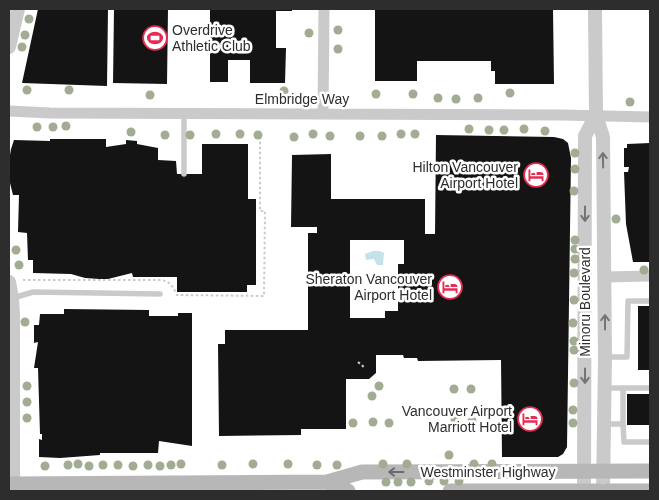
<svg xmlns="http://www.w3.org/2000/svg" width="659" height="500" font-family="Helvetica,sans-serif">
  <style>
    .water { fill: #c5e1eb }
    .building { fill: #141414; fill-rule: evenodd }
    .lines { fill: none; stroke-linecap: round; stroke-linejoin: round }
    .path { stroke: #cacaca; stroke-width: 2; stroke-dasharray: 2.5 2.5; stroke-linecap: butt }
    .service { stroke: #cacaca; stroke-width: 5.5 }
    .minor { stroke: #cacaca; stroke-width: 11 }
    .tertiary { stroke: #cacaca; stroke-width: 14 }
    .secondary { stroke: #b7b7b7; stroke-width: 15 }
    .tree { fill: #a2ac93 }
    .oneway { stroke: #747474 }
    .oneway2 { stroke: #6b6b6b }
    .labels { text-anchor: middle; stroke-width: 5; stroke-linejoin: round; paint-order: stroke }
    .poi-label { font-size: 14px; fill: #2d2d2d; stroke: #fff; text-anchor: end }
    .street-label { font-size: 14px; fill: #2d2d2d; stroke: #fff }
  </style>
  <rect width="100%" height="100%" fill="#fff"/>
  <!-- water -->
  <path class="water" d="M 373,251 L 380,251 L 384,253 L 383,265 L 377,265 L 374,259 L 366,260 L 365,254 Z"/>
  <!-- building -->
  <path class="building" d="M 38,9 L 108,9 L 107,86 L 22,83 Z
    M 114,9 L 168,9 L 167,84 L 113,83 Z
    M 210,9 L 292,9 L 292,11 L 276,11 L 276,48 L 286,48 L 285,83 L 250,83 L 250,60 L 228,60 L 228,82 L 210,82 Z
    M 375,9 L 553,9 L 554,84 L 495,84 L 495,71 L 491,71 L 491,61 L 417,61 L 417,81 L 375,81 Z
    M 436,135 L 554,137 L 563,139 L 568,143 L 571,158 L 567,447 L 563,454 L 558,457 L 502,457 L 501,360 L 418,361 L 417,358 L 404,358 L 403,355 L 376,355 L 376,373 L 369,379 L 346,379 L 346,429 L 301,429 L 301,435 L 219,436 L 218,344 L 225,344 L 225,330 L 308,330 L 308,233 L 317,233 L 317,227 L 291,227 L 292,155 L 331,154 L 331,199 L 425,199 L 425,234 L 435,234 ZM 350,240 L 404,240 L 404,264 L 398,264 L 398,311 L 385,311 L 385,318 L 350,318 Z
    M 50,139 L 106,139 L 106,147 L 126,144 L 126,140 L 137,141 L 137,144 L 158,148 L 158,160 L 176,161 L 177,174 L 202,174 L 202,144 L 248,144 L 248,199 L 256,199 L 256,285 L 247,285 L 247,292 L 177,292 L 177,277 L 133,277 L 132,273 L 108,279 L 99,279 L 85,278 L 71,274 L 33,273 L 33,260 L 28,260 L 27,233 L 18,232 L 19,195 L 13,195 L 10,183 L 9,161 L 11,149 L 14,140 L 50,141 Z
    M 650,143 L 650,262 L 633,262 L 626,224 L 624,172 L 628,172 L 629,167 L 624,167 L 624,148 L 627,148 L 627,144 Z
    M 638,306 L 650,306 L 650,370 L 638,370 Z
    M 64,309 L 149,310 L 149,316 L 178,316 L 178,313 L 192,313 L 192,446 L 159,441 L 158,453 L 100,453 L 100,455 L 60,458 L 39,457 L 39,439 L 42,440 L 42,434 L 40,434 L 38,368 L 34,368 L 38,342 L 34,343 L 34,325 L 39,325 L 40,314 L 64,314 Z
    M 627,394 L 650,394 L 650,425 L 627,425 Z"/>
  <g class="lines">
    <!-- path -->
    <path class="path" d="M 23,280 L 162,280 C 171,282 173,287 177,295 L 264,296 L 265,211 L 260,211 L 260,130
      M 358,362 L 365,368"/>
    <!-- service -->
    <path class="service" d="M 184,114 L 184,174
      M 13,298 L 33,292 L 160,294
      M 605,357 L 627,357 L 628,301 L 650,301
      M 605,388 L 650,388
      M 623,388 L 623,424
      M 604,424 L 623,424 L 624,442 L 650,442"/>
    <!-- minor -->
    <path class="minor" d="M 9,111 L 50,113 L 562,115 L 650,117
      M 323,114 L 324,9
      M 605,277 L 650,276"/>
    <!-- tertiary -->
    <path class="tertiary" d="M 595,9 L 596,115 L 603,137 L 605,357 L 603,491
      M 9,47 L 18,9
      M 9,282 L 12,298 L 13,315 L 13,484
      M 584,491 L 585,136 L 596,115"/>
    <!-- secondary -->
    <path class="secondary" d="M 327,482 L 348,491
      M 9,484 L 327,482 L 362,472 L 650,471
      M 450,491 L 599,491
      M 607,491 L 650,491"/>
  </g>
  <!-- trees -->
  <g class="tree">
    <circle cx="29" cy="19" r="4.5"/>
    <circle cx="338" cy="30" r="4.5"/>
    <circle cx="309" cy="33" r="4.5"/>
    <circle cx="25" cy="35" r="4.5"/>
    <circle cx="22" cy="47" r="4.5"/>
    <circle cx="338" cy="49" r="4.5"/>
    <circle cx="27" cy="90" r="4.5"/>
    <circle cx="69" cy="90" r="4.5"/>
    <circle cx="284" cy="91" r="4.5"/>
    <circle cx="510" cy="93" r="4.5"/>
    <circle cx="376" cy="94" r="4.5"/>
    <circle cx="413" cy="94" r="4.5"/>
    <circle cx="150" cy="95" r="4.5"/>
    <circle cx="438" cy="98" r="4.5"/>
    <circle cx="478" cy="98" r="4.5"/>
    <circle cx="456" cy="99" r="4.5"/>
    <circle cx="630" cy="102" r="4.5"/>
    <circle cx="66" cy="126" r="4.5"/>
    <circle cx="37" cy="127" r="4.5"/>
    <circle cx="53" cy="127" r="4.5"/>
    <circle cx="469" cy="129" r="4.5"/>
    <circle cx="524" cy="129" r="4.5"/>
    <circle cx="489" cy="130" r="4.5"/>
    <circle cx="504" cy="130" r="4.5"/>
    <circle cx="545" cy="131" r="4.5"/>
    <circle cx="131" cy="132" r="4.5"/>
    <circle cx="216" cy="134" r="4.5"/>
    <circle cx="240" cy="134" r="4.5"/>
    <circle cx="313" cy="134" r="4.5"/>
    <circle cx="401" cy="134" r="4.5"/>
    <circle cx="415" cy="134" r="4.5"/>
    <circle cx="165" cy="135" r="4.5"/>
    <circle cx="190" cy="135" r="4.5"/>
    <circle cx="258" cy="135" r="4.5"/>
    <circle cx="330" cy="136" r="4.5"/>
    <circle cx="360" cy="136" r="4.5"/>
    <circle cx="382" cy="136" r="4.5"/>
    <circle cx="294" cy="137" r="4.5"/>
    <circle cx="575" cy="153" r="4.5"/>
    <circle cx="575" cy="169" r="4.5"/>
    <circle cx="574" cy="191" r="4.5"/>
    <circle cx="616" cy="219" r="4.5"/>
    <circle cx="575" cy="240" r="4.5"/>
    <circle cx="575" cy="249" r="4.5"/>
    <circle cx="16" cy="250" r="4.5"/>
    <circle cx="575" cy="259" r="4.5"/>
    <circle cx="19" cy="265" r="4.5"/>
    <circle cx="644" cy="270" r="4.5"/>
    <circle cx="574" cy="273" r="4.5"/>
    <circle cx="574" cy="300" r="4.5"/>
    <circle cx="25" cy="322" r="4.5"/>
    <circle cx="573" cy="323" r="4.5"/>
    <circle cx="574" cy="341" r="4.5"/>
    <circle cx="574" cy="350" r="4.5"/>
    <circle cx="574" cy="383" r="4.5"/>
    <circle cx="27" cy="386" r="4.5"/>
    <circle cx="379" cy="386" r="4.5"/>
    <circle cx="454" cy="389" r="4.5"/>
    <circle cx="471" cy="389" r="4.5"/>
    <circle cx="372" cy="396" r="4.5"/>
    <circle cx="27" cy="402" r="4.5"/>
    <circle cx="573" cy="410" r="4.5"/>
    <circle cx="27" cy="418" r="4.5"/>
    <circle cx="455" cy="420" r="4.5"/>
    <circle cx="472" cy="421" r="4.5"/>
    <circle cx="373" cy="422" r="4.5"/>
    <circle cx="353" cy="423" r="4.5"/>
    <circle cx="389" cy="423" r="4.5"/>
    <circle cx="573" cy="423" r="4.5"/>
    <circle cx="449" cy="455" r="4.5"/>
    <circle cx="78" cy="464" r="4.5"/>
    <circle cx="181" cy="464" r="4.5"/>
    <circle cx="253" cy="464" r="4.5"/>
    <circle cx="288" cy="464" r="4.5"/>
    <circle cx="383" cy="464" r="4.5"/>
    <circle cx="407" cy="464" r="4.5"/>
    <circle cx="474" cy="464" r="4.5"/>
    <circle cx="492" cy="464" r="4.5"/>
    <circle cx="68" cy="465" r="4.5"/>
    <circle cx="103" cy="465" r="4.5"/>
    <circle cx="118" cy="465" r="4.5"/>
    <circle cx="148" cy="465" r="4.5"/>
    <circle cx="171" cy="465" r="4.5"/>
    <circle cx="222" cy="465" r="4.5"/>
    <circle cx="317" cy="465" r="4.5"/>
    <circle cx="337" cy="465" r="4.5"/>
    <circle cx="45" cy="466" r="4.5"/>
    <circle cx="89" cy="466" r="4.5"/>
    <circle cx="133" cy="466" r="4.5"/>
    <circle cx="160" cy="466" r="4.5"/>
    <circle cx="429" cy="481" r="4.5"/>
    <circle cx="444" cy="481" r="4.5"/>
    <circle cx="459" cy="481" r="4.5"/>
    <circle cx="386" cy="482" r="4.5"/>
    <circle cx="398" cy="482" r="4.5"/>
    <circle cx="411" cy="482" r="4.5"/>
  </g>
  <!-- one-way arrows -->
  <defs><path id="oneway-shaft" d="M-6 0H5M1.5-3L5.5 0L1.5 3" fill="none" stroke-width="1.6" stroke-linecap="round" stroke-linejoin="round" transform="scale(1.25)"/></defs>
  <g class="oneway">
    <use href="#oneway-shaft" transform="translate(603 160) rotate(-91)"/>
    <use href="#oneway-shaft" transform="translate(585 214) rotate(90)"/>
    <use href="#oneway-shaft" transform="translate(605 322) rotate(-90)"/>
    <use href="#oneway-shaft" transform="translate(585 376) rotate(90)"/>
  </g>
  <use class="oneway2" href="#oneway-shaft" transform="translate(396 472) rotate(180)"/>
  <!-- icons -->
  <defs>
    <g id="stadium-ring" transform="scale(1.25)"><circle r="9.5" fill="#fff" stroke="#e52d54" stroke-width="1.5"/><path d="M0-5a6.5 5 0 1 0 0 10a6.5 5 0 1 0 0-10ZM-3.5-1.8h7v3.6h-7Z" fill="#e52d54"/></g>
    <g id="hotel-ring" transform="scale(1.25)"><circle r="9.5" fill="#fff" stroke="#e52d54" stroke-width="1.5"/><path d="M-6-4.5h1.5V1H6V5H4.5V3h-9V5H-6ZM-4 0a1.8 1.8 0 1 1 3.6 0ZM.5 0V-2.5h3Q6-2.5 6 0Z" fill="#e52d54"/></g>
  </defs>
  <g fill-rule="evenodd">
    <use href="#stadium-ring" x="155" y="38"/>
    <use href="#hotel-ring" x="536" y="175"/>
    <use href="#hotel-ring" x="450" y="287"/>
    <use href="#hotel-ring" x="530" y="419"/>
  </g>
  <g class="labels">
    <!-- poi labels -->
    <g class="poi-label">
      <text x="172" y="35" text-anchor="start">Overdrive<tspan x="172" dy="16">Athletic Club</tspan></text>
      <text x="518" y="172">Hilton Vancouver<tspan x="518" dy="16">Airport Hotel</tspan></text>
      <text x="432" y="284">Sheraton Vancouver<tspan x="432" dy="16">Airport Hotel</tspan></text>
      <text x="512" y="416">Vancouver Airport<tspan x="512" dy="16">Marriott Hotel</tspan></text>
    </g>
    <!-- street labels -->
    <g class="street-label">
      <text x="302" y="104">Elmbridge Way</text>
      <text transform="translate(585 302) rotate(-90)" y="5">Minoru Boulevard</text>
      <text x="488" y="477">Westminster Highway</text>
    </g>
  </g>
  <!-- border -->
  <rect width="659" height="500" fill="none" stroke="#2d2d2d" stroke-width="20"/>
</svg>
